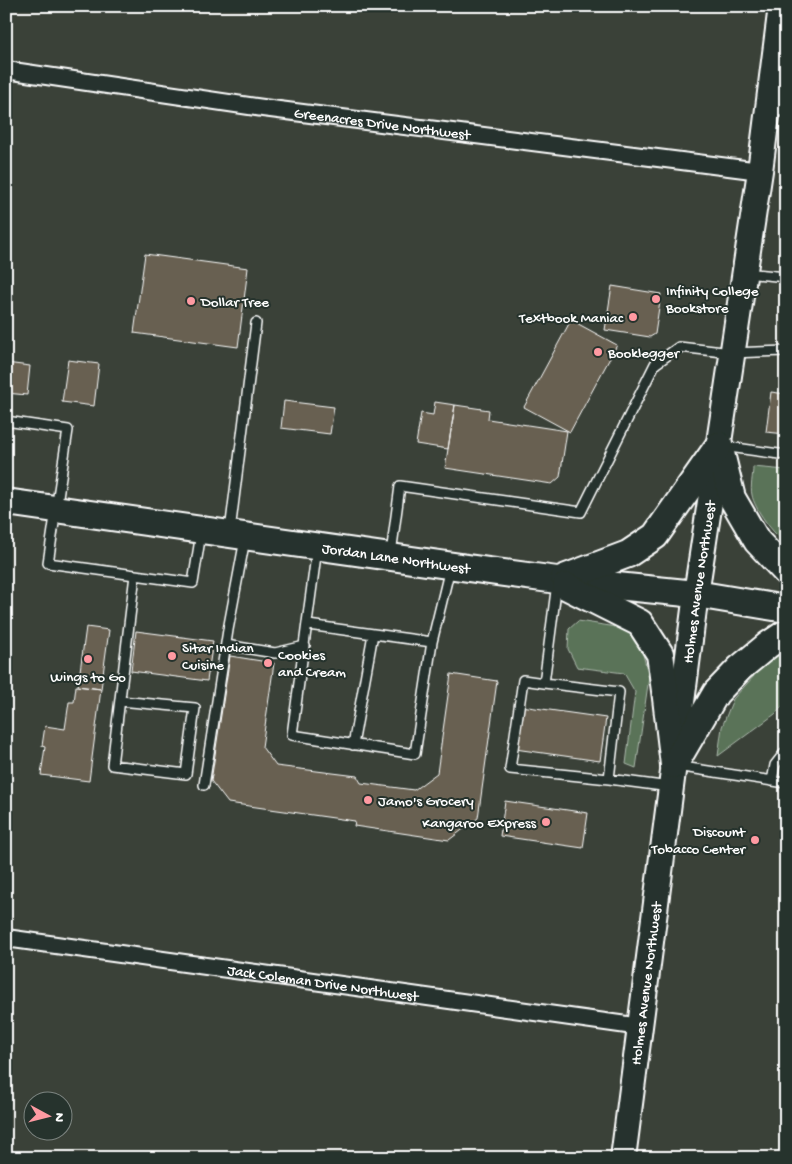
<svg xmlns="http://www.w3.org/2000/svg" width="792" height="1164" font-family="'Gochi Hand',sans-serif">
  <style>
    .green { fill: #5a7359; stroke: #acb9ac }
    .building { fill: #686151; stroke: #fff }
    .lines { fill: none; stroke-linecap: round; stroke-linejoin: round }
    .lane-casing { stroke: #fff; stroke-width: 12 }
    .street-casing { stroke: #fff; stroke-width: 20 }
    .secondary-casing { stroke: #fff; stroke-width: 28 }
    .primary-casing { stroke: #fff; stroke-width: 30 }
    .lane { stroke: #26332d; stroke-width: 9 }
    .street { stroke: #26332d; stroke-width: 16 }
    .secondary { stroke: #26332d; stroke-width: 24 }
    .primary { stroke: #26332d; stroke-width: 26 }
    .poi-dot { fill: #ff9aa2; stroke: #26332d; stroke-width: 2 }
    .labels { text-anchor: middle; stroke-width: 4; stroke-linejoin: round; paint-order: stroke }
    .street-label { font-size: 15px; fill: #fff; stroke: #26332d }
    .poi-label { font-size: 15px; fill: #fff; stroke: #26332d; text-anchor: start }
  </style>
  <rect width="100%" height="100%" fill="#3a4138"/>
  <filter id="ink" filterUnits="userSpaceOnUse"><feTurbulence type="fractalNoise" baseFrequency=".02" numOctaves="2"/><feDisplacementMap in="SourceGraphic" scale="10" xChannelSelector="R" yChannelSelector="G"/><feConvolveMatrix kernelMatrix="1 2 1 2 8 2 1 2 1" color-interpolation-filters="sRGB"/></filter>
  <g filter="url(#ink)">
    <!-- green -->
    <path class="green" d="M 753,467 L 786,470 L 786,542 C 774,536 754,508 752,495 C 750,487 753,476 753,467 Z
      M 578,621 L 623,628 L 646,644 L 641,647 L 649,677 L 636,768 L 626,764 L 635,692 L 624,673 L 577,667 L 568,649 L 569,629 Z
      M 782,653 L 786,654 L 786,702 L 775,714 L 718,756 L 722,727 L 733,699 L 754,676 L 747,669 Z"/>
    <!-- building -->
    <path class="building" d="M 145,254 L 248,268 L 238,347 L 134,333 Z
      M 612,286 L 661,294 L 655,334 L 650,337 L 605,330 Z
      M 571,320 L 617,345 L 570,432 L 524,407 Z
      M 68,360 L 99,364 L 94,406 L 62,402 Z
      M 6,363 L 30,366 L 27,395 L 6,393 Z
      M 771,392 L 786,394 L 786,434 L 766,432 Z
      M 284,401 L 334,407 L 330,434 L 281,428 Z
      M 435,402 L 455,405 L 448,449 L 416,444 L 421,413 L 433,415 Z
      M 455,405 L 489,410 L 488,419 L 567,431 L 560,477 L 552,484 L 445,468 Z
      M 86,627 L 109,630 L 101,689 L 78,686 Z
      M 136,631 L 213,641 L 207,681 L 131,671 Z
      M 230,656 L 274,663 L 262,747 L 276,766 L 357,776 L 361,783 L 414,790 L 437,773 L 451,674 L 497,681 L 478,818 L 449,840 L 354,826 L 355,821 L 228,803 L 211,781 Z
      M 76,686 L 101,689 L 89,781 L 41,775 L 45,747 L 42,746 L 45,726 L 65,729 L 69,702 L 74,702 Z
      M 521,706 L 606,718 L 600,761 L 515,749 Z
      M 505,801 L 588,813 L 583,848 L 500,836 Z"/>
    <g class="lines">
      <!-- lane casing -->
      <g class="lane-casing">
        <path id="lane" d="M 769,110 L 786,111
          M 745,273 L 786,277
          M 6,421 L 68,430 L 48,563 L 193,583 L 201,533
          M 722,446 L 786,455
          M 230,531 L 256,323
          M 317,548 L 292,735 L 415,754 L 432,642 L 450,568
          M 391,554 L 400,486 L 581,512 L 655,364 L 679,347 L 732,353 L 786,351
          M 557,583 L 544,683 L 619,692 L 609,779 L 670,787
          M 308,625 L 432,642
          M 226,645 L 275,653 L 305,646
          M 544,683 L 523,680 L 510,769 L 609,779
          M 120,701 L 195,708 L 186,774 L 112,765 L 135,575
          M 353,745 L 373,634
          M 676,766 L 786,783
          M 772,781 L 775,765 L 786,751
          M 204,785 L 228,630 L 245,539"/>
      </g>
      <!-- street casing -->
      <g class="street-casing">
        <g id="street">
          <path id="s1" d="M 6,70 L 263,108 L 760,171"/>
          <path id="s2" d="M 6,938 L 641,1027"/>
        </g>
      </g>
      <!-- secondary casing -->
      <g class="secondary-casing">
        <g id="secondary">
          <path id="s3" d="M 623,1158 L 696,594 L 760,171 L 781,6"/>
        </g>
      </g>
      <!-- primary casing -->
      <g class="primary-casing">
        <g id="primary">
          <path d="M 719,445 L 732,498 L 757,541 L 786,572"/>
          <path id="s4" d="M 6,502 L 489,571 L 557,580 L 696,594 L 786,609"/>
          <path d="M 564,578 L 628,554 L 655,536 L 719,445"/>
          <path d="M 566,586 L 640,623 L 660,654 L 666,698 L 674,765"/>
          <path d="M 674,765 L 716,693 L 740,668 L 768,645 L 786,633"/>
        </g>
      </g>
      <!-- lane -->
      <use href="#lane" class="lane"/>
      <!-- street -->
      <use href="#street" class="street"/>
      <!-- secondary -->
      <use href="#secondary" class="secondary"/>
      <!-- primary -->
      <use href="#primary" class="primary"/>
    </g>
  </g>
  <!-- markers -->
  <g class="poi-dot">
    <circle cx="656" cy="299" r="5"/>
    <circle cx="191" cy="301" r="5"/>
    <circle cx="633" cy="317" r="5"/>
    <circle cx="598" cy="352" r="5"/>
    <circle cx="172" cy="656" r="5"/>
    <circle cx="88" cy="659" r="5"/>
    <circle cx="268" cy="663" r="5"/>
    <circle cx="368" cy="800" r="5"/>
    <circle cx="546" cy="822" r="5"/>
    <circle cx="755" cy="840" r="5"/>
  </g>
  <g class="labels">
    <!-- street labels -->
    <g class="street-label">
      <text dy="5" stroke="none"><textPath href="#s1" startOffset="380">Greenacres Drive Northwest</textPath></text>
      <text dy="5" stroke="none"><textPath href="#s4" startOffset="394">Jordan Lane Northwest</textPath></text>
      <text dy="5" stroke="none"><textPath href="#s3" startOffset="581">Holmes Avenue Northwest</textPath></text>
      <text dy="5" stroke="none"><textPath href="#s2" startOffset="320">Jack Coleman Drive Northwest</textPath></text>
      <text dy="5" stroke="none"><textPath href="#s3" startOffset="176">Holmes Avenue Northwest</textPath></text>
    </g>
    <!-- poi labels -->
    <g class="poi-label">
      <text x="666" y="295">Infinity College<tspan x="666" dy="17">Bookstore</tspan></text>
      <text x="201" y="306">Dollar Tree</text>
      <text x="623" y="322" text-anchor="end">Textbook Maniac</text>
      <text x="608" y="357">Booklegger</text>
      <text x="182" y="652">Sitar Indian<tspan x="182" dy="17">Cuisine</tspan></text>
      <text x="278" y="659">Cookies<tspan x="278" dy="17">and Cream</tspan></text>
      <text x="88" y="681" text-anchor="middle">Wings to Go</text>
      <text x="378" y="805">Jamo's Grocery</text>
      <text x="536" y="827" text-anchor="end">Kangaroo Express</text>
      <text x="745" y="836" text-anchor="end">Discount<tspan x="745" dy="17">Tobacco Center</tspan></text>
    </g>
  </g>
  <!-- margin -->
  <rect width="792" height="1164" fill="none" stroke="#26332d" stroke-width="25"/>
  <rect x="12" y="12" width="767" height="1139" fill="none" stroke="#fff" stroke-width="2" filter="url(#ink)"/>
  <!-- north arrow -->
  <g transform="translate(48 1116) rotate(97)"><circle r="24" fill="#26332d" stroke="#7d8581"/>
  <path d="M0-4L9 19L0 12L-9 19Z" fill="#ff9aa2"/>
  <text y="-8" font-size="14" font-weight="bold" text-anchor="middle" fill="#ffffff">N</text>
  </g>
</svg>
